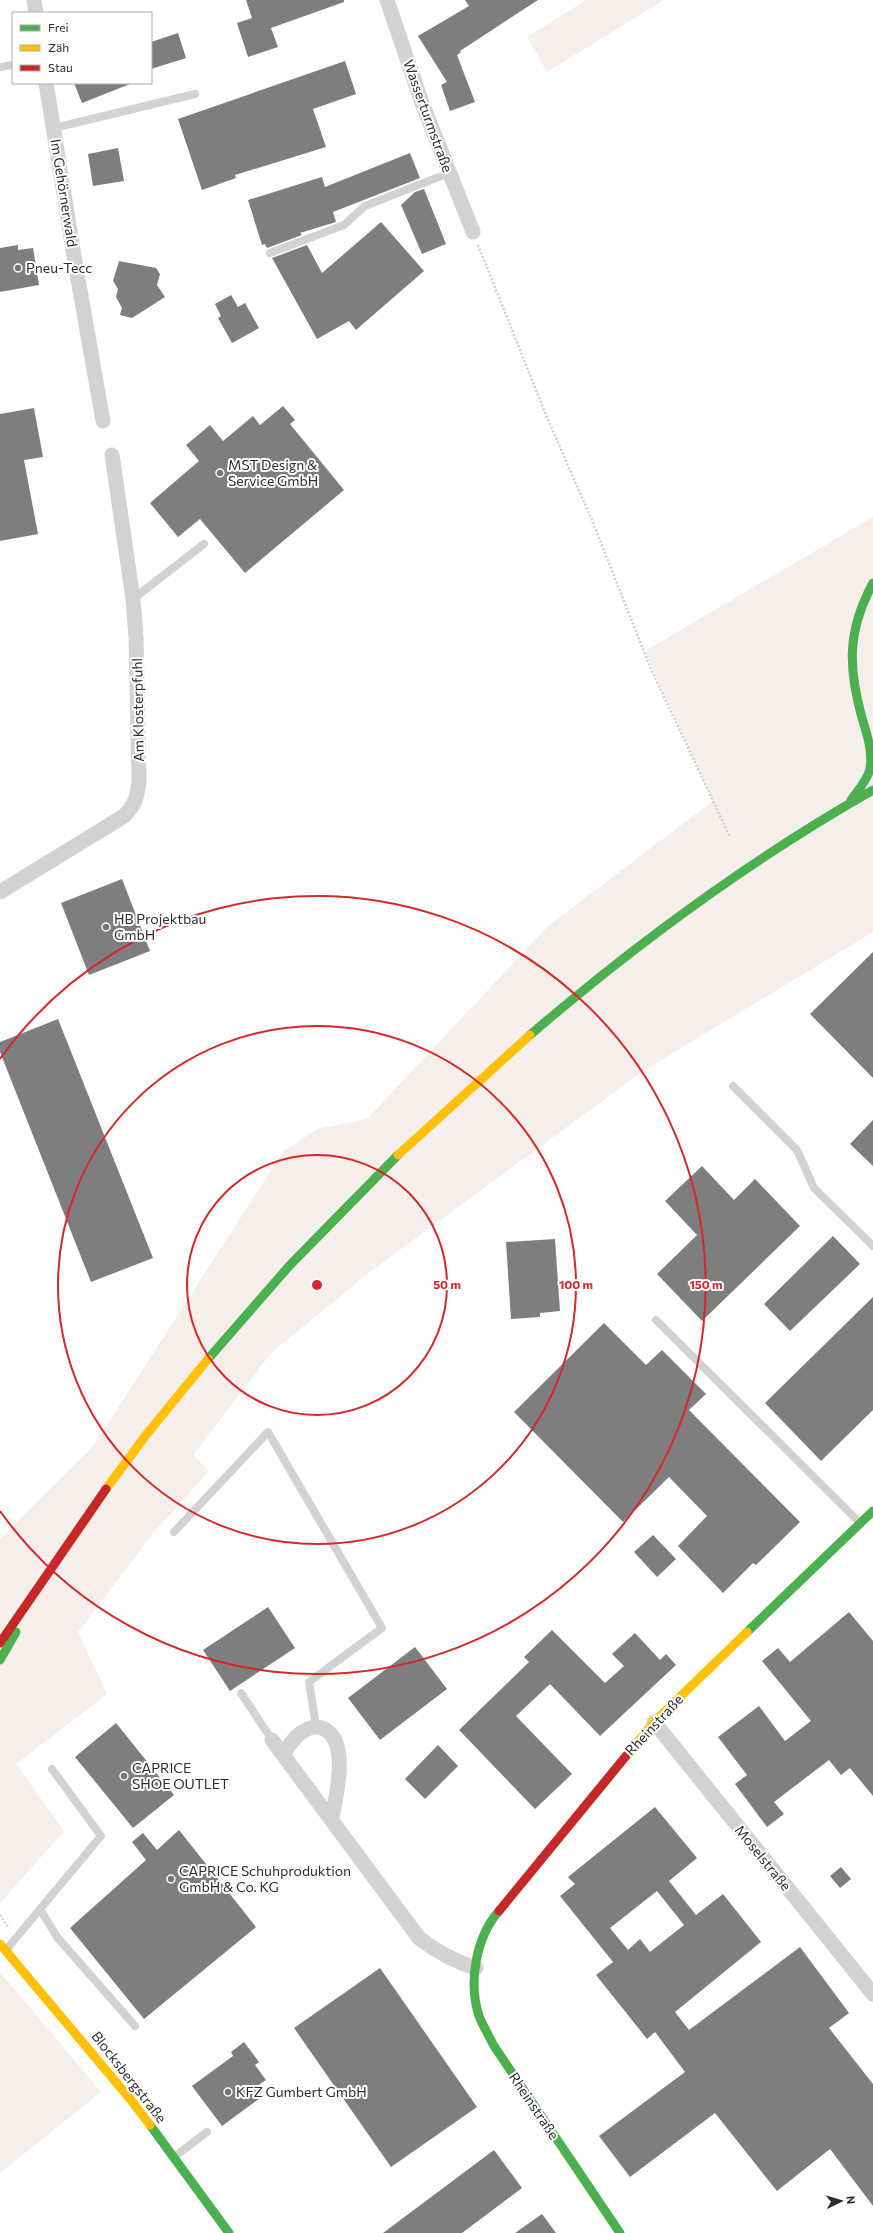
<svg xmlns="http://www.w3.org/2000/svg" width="873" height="2233" font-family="Commissioner,sans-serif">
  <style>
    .green { fill: #f5eeeb }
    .building { fill: #7e7e7e; fill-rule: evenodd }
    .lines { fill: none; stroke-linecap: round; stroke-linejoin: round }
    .path { stroke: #d0d0d0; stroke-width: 2.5; stroke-dasharray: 2 2; stroke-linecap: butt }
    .lane { stroke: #d2d2d2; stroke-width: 8 }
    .street { stroke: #d2d2d2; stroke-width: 15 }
    .fast { stroke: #4caf50; stroke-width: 9 }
    .slow { stroke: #ffc107; stroke-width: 9 }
    .jam { stroke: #c62828; stroke-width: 9 }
    .ring { fill: none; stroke: #d62828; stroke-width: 2 }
    .poi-dot { fill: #767676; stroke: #fff; stroke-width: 1.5 }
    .labels { text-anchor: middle; stroke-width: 4; stroke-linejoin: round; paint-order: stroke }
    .street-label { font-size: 14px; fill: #2d2d2d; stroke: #fff }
    .poi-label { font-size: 14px; fill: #2d2d2d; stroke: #fff; text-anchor: start }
    .centre { fill: #d62828; stroke: #fff; stroke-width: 2 }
    .ring-label { font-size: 12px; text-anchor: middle; font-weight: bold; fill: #d62828; stroke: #fff; stroke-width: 4; stroke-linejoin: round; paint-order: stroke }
  </style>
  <rect width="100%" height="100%" fill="#fff"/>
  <!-- green -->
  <path class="green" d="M 586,0 L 664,0 L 547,72 L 527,37 Z
    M 873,517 L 873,932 L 643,1071 L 367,1274 L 271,1353 L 193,1455 L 209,1471 L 153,1533 L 78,1632 L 107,1694 L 16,1764 L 64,1831 L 0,1903 L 0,1539 L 92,1448 L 283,1152 L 317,1129 L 367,1119 L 548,926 L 713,801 L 645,651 Z
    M 0,1972 L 101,2092 L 0,2173 Z"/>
  <!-- building -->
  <path class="building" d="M 246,0 L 344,0 L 344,2 L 271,28 L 278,47 L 248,57 L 237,23 L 252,18 Z
    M 465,0 L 538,0 L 460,51 L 461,52 L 457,55 L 475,102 L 450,111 L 441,85 L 447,82 L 418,36 L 469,6 Z
    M 178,33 L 186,58 L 151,69 L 151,42 Z
    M 345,61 L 356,94 L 313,109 L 326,147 L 235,175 L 236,178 L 202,190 L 178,119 Z
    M 74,83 L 130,83 L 130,84 L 82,103 Z
    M 118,148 L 124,181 L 93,186 L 88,154 Z
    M 410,153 L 420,178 L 333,212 L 336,222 L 300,233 L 302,235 L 267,248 L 265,244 L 262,245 L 248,200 L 322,177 L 325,187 Z
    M 424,189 L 446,244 L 422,254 L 401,205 L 415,192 Z
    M 381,222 L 424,271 L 356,330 L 349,321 L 317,339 L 272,258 L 307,245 L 322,273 Z
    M 18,245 L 18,250 L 33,248 L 39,285 L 0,292 L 0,248 Z
    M 119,261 L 156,268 L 160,274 L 157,285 L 165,297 L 132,318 L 120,315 L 122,308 L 116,297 L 118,289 L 113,281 Z
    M 231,295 L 238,307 L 245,303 L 259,328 L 232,343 L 218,318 L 221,316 L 215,304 Z
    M 283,406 L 295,420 L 290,424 L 344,490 L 245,573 L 200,519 L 178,537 L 150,503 L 199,461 L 186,445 L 210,425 L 223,441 L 253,416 L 260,425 Z
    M 34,408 L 43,457 L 24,460 L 38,534 L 0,541 L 0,414 Z
    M 122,879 L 150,951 L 89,975 L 61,903 Z
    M 873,952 L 873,1078 L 810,1014 Z
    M 58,1019 L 153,1258 L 91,1282 L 0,1052 L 0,1042 Z
    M 873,1120 L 873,1166 L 850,1144 Z
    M 702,1166 L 734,1200 L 755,1179 L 800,1226 L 702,1321 L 657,1274 L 697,1235 L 665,1201 Z
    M 833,1236 L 860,1264 L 790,1331 L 764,1304 Z
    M 555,1239 L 560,1311 L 540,1313 L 540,1317 L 511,1319 L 506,1242 Z
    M 873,1297 L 873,1410 L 821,1461 L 765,1403 Z
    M 604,1323 L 646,1365 L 662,1350 L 706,1394 L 689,1410 L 800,1522 L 756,1565 L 753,1563 L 723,1593 L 678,1546 L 707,1516 L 669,1477 L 623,1522 L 514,1412 Z
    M 653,1535 L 676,1559 L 657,1577 L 634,1552 Z
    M 268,1607 L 295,1648 L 230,1691 L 203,1650 Z
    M 849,1612 L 873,1641 L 873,1796 L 850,1768 L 841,1775 L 829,1760 L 774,1802 L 784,1814 L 767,1827 L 735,1784 L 747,1775 L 718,1737 L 759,1706 L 785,1741 L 811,1721 L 762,1661 L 778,1648 L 790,1662 Z
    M 552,1630 L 605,1683 L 624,1666 L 612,1654 L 635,1633 L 660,1660 L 666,1654 L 676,1665 L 600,1736 L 550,1684 L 516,1716 L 572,1774 L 535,1809 L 459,1730 L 529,1662 L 524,1657 Z
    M 415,1647 L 447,1689 L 380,1740 L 348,1698 Z
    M 116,1723 L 174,1795 L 133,1828 L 75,1757 Z
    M 438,1745 L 458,1766 L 425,1799 L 405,1779 Z
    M 655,1807 L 697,1858 L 669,1881 L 696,1915 L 723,1894 L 761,1942 L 675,2012 L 689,2030 L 800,1947 L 849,2013 L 829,2028 L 873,2084 L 873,2206 L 830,2149 L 777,2191 L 715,2113 L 630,2177 L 599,2136 L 685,2072 L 655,2032 L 647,2039 L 596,1975 L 613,1962 L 560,1896 L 575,1884 L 568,1877 ZM 657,1891 L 684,1925 L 650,1952 L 640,1939 L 628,1950 L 610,1928 Z
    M 179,1830 L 256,1927 L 144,2019 L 70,1928 L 146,1860 L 132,1842 L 143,1833 L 157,1850 Z
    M 841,1867 L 851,1879 L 840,1888 L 830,1876 Z
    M 380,1968 L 477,2107 L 391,2167 L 294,2028 Z
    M 244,2042 L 259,2062 L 255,2065 L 266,2080 L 256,2087 L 263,2096 L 222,2126 L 192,2086 L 233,2056 L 231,2052 Z
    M 494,2150 L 522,2188 L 462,2233 L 383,2233 Z
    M 542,2214 L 556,2233 L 515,2233 Z"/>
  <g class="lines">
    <!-- path -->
    <path class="path" d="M 478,245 L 546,415 L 591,518 L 651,669 L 730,837
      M 0,1915 L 8,1927"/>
    <!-- lane -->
    <path class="lane" d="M 0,67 L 13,65
      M 54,128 L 195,94
      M 270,253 L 344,225 L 365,206 L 449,173
      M 133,599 L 204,544
      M 733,1086 L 797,1150 L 814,1188 L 873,1246
      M 656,1320 L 860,1523
      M 174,1532 L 268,1432 L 382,1628 L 309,1682 L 316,1726
      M 241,1693 L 272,1740
      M 40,1909 L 57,1937 L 135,2026
      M 6,1950 L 101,1836 L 52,1769
      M 174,2157 L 207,2132"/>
    <!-- street -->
    <path class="street" d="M 34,0 L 36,13
      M 387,0 L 422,103 L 473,232
      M 46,83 L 74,256 L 103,421
      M 0,892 L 124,816 C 136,804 137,797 139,781 L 136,637 L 133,599 L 112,455
      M 654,1722 L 873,1994
      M 272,1740 L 419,1938 C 437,1952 453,1961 476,1968
      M 283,1755 C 291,1742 299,1730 314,1727 C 318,1726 322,1728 326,1730 C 349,1744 336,1797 332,1818"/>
    <!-- fast -->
    <path class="fast" d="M 851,800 C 858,790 867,781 870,769 C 873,752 867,734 862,718 C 848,667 847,631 873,583
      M 530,1035 C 637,943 750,860 873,790
      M 208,1359 L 290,1265 L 398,1155
      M 747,1632 L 873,1511
      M 0,1660 L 16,1632
      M 499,1911 C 476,1937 468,1982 479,2016 C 483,2026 489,2036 494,2046 L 620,2233
      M 150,2125 L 229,2233"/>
    <!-- slow -->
    <path class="slow" d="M 398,1155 L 530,1035
      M 106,1489 L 146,1435 L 208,1359
      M 626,1756 L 654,1722 L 747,1632
      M 0,1944 L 131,2100 L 150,2125"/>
    <!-- jam -->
    <path class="jam" d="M 0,1643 L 106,1489
      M 499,1911 L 626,1756"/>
  </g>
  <!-- distance rings -->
  <g class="ring">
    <circle cx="317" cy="1285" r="130"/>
    <circle cx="317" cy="1285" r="259"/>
    <path d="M0 1059A389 389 0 1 1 0 1511"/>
  </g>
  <!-- markers -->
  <g class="poi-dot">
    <circle cx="18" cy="268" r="4"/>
    <circle cx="220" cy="473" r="4"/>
    <circle cx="106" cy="927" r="4"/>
    <circle cx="124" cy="1776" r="4"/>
    <circle cx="171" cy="1879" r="4"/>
    <circle cx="228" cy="2092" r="4"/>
  </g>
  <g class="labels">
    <!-- street labels -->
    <g class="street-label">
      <text transform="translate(428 116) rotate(70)" y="5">Wasserturmstraße</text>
      <text transform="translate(64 193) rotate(81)" y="5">Im Gehörnerwald</text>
      <text transform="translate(138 710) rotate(-91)" y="5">Am Klosterpfuhl</text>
      <text transform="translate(654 1725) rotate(-47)" y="5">Rheinstraße</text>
      <text transform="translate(763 1858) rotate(51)" y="5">Moselstraße</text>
      <text transform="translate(129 2077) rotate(52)" y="5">Blocksbergstraße</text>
      <text transform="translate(534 2106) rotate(56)" y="5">Rheinstraße</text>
    </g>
    <!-- poi labels -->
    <g class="poi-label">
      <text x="26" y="273">Pneu-Tecc</text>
      <text x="228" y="470">MST Design &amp;<tspan x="228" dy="16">Service GmbH</tspan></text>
      <text x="114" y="924">HB Projektbau<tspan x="114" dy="16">GmbH</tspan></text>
      <text x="132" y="1773">CAPRICE<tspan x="132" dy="16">SHOE OUTLET</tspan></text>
      <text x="179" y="1876">CAPRICE Schuhproduktion<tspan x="179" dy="16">GmbH &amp; Co. KG</tspan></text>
      <text x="236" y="2097">KFZ Gumbert GmbH</text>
    </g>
  </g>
  <circle cx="317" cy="1285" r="6" class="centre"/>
  <g class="ring-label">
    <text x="447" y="1289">50 m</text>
    <text x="576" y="1289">100 m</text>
    <text x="706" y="1289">150 m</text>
  </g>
  <!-- legend -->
  <rect x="12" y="12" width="140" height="72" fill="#ffffff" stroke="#ababab"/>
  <rect x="20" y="25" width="20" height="6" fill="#4caf50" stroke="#ababab"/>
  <text x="48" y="32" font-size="12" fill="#2d2d2d">Frei</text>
  <rect x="20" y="45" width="20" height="6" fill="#ffc107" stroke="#ababab"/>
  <text x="48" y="52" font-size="12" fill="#2d2d2d">Zäh</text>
  <rect x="20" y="65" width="20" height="6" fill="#c62828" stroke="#ababab"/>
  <text x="48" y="72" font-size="12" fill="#2d2d2d">Stau</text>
  <!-- north arrow -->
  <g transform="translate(841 2201) rotate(85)" stroke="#ffffff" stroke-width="3" paint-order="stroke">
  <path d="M0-3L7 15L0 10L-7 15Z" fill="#2d2d2d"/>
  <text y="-6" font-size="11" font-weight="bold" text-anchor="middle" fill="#2d2d2d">N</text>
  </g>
</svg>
